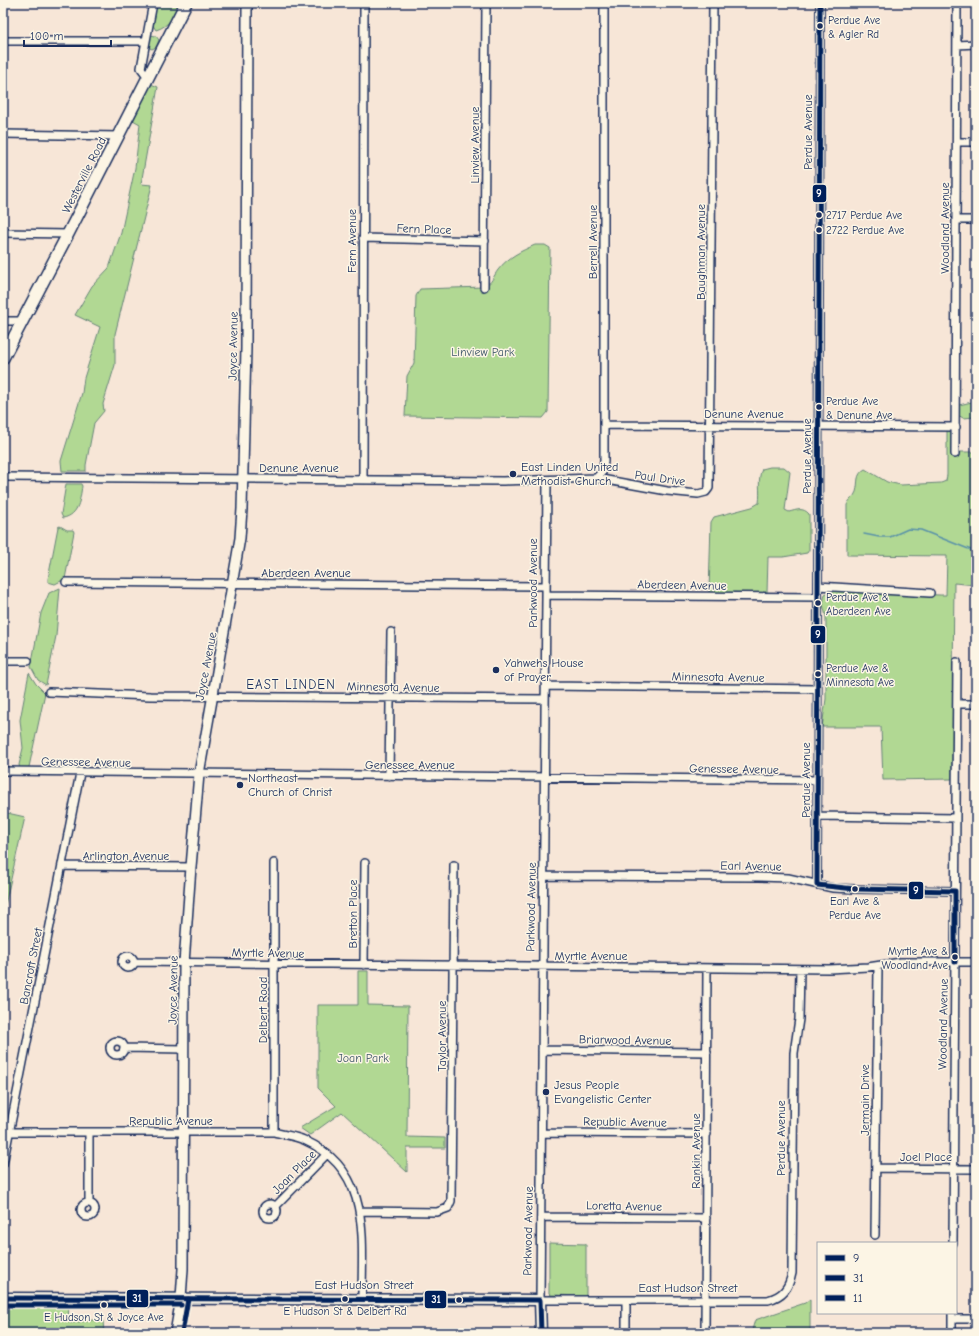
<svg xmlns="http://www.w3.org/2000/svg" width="979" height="1336" font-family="'Comic Neue',sans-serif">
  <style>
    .green { fill: #b1d893; stroke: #668478 }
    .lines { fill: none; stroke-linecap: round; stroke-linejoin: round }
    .stream { stroke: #5991a9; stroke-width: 1.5 }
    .minor-casing { stroke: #1b2f5e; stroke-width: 10 }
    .tertiary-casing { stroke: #1b2f5e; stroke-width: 12 }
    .secondary-casing { stroke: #1b2f5e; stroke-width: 13 }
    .primary-casing { stroke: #1b2f5e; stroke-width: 14 }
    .minor { stroke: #fcf5e5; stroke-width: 7 }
    .tertiary { stroke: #fcf5e5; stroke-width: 9 }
    .secondary { stroke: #fcf5e5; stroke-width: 10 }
    .primary { stroke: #fcf5e5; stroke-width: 11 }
    .bus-1-casing { stroke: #fcf5e5; stroke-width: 8 }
    .bus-2-casing { stroke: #fcf5e5; stroke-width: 8 }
    .bus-3-casing { stroke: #fcf5e5; stroke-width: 8 }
    .bus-1 { stroke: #00205b; stroke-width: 5 }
    .bus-2 { stroke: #00205b; stroke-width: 5 }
    .bus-3 { stroke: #00205b; stroke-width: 5 }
    .bus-dot { fill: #1b2f5e; stroke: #fcf5e5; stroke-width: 1.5 }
    .labels { text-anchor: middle; stroke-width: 3; stroke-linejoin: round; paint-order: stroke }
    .bus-label { font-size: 11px; fill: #1b2f5e; stroke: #fcf5e5; text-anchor: start }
    .street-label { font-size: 12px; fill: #1b2f5e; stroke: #fcf5e5 }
    .park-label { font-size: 12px; fill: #40596b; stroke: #fcf5e5 }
    .poi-label { font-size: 12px; fill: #1b2f5e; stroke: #fcf5e5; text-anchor: start }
    .neighbourhood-label { font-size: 13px; letter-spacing: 1px; fill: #1b2f5e; stroke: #fcf5e5 }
    .line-badge { stroke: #fcf5e5; stroke-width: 1.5 }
    .badge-label { font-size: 11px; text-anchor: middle; font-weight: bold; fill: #fff }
  </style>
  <rect width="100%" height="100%" fill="#f7e6d7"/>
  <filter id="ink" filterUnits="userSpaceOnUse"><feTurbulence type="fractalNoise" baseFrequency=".025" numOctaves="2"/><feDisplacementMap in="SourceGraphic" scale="8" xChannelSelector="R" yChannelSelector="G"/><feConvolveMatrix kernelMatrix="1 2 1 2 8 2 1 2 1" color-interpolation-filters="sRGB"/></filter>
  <g filter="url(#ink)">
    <!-- green -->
    <path class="green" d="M 157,3 L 180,3 C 174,15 170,26 156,30 L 152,24 Z
      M 150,35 L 156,36 L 159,40 L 156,47 L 152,49 L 148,47 Z
      M 151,84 L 158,87 L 141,184 L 152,185 L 115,334 L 115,365 L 103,404 L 104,411 L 94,423 L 86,465 L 86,471 L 62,471 L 61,461 L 82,393 L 84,378 L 100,327 L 75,315 L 92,286 L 109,268 L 121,233 L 135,168 L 140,124 L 133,120 Z
      M 535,245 L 545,245 L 550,248 L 548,412 L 543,418 L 405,416 L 407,376 L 414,363 L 416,296 L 420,289 L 484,287 C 492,283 493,277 498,270 C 508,257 521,251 535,245 Z
      M 976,401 L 976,417 L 963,418 L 958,415 L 959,405 Z
      M 952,429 L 956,452 L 976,452 L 976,585 L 954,583 L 952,779 L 883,780 L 881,727 L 822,727 L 826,699 L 826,617 L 823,604 L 825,594 C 841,584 922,596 946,595 L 947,556 L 847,555 L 847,505 C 849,499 854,498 856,492 C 859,482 855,475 865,469 L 887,482 L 901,485 L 941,483 L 946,481 L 947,475 L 947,431 Z
      M 770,467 L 784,467 L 790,472 L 785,510 L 789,512 C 797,510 803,507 809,514 L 809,550 L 807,553 L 783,557 L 768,557 L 767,593 L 709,593 L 711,522 L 714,517 L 752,507 L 759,503 C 761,491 757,480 762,469 Z
      M 66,484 L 81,484 L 82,486 C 80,499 79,515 63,518 L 61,514 Z
      M 60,526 L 67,530 L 73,530 L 74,532 L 65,579 L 55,584 L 48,582 L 48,579 L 58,527 Z
      M 60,588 L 56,636 L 46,685 L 38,680 L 31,667 L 41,613 L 49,593 Z
      M 29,673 L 36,684 L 45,693 L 29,767 L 25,769 L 20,768 L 19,765 L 23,748 L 20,720 Z
      M 3,812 L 25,817 L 3,914 Z
      M 358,971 L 368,971 L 368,1005 L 408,1006 L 407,1137 L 445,1138 L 445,1148 L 407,1148 L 407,1172 L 342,1112 L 310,1135 L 300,1128 L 336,1106 L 318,1088 L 318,1005 L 358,1005 Z
      M 549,1243 L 586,1244 L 586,1296 L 551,1295 L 549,1293 Z
      M 810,1299 L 810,1333 L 751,1333 L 755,1320 L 805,1303 Z
      M 3,1305 L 69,1305 L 68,1320 L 70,1323 L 100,1319 L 103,1321 L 104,1333 L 3,1333 Z"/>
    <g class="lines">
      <!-- stream -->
      <path class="stream" d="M 864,534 L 879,537 L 890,537 L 908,529 L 921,530 L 976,552
        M 975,1052 L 976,1055"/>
      <!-- minor casing -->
      <g class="minor-casing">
        <path id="minor" d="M 3,41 L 146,41
          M 957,45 L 976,44
          M 147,76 L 141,68 L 153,3
          M 3,134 L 118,136
          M 957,142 L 976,142
          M 956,220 L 976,220
          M 3,233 L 68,234
          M 363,238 L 485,241
          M 484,287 L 486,3
          M 3,321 L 23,321
          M 604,425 L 956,427
          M 955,454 L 957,3
          M 3,477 L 503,481 L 596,478 L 667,491 L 698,494 L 706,492 L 709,488 L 713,3
          M 596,478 L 603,471 L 604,461 L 604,3
          M 363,480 L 364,3
          M 547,481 L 540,1300 L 768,1300 C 783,1296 789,1288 792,1273 L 794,1053 L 799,1019 L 800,969
          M 66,582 L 546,586
          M 818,586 L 930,593
          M 546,595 L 818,597
          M 3,661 L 28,661
          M 546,686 L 817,689
          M 49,692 L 150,696 L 545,699
          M 957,704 L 976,704
          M 3,771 L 817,780
          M 389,776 L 391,632
          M 817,816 L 955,818
          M 62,866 L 191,867
          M 545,876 L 759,877 L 788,878 L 833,888 L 855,889 L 955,891
          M 817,885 L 820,3
          M122 962a6 6 0 1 1 12 0a6 6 0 1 1-12 0Z
          M 134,962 L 829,969 L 868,967 L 901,962 L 976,962
          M 364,965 L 365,863
          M110 1048a7 7 0 1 1 14 0a7 7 0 1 1-14 0Z
          M 124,1048 L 184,1049
          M 542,1050 L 707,1052
          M 10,1132 L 274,1132 C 284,1135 295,1136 304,1140 C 372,1170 362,1237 362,1298
          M 274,1132 L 274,863
          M 542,1133 L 707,1134
          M 3,1164 L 80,773
          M 876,1168 L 976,1169
          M 89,1203 L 89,1132
          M81 1210a7 7 0 1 1 14 0a7 7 0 1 1-14 0Z
          M263 1211a7 7 0 1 1 14 0a7 7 0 1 1-14 0Z
          M 276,1206 L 327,1154
          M 361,1211 L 437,1212 L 448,1208 L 451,1201 L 454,865
          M 541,1217 L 706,1218
          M 875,1235 L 878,966
          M 953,1243 L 957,662
          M 952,1319 L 976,1319
          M 626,1333 L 626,1301
          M 705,1333 L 707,968
          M 952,1333 L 952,1313"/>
      </g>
      <!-- tertiary casing -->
      <g class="tertiary-casing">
        <path id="tertiary" d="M 175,1333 L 181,1298 L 183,1269 L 184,963 L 191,867 L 199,774 L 225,626 L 240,538 L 242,509 L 246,348 L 247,3"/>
      </g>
      <!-- secondary casing -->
      <g class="secondary-casing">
        <path id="secondary" d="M 3,1298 L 540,1300 L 541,1333"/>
      </g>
      <!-- primary casing -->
      <g class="primary-casing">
        <path id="primary" d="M 3,358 L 68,234 L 186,3"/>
      </g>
      <!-- minor -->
      <use href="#minor" class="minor"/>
      <!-- tertiary -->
      <use href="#tertiary" class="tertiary"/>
      <!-- secondary -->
      <use href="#secondary" class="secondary"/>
      <!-- primary -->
      <use href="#primary" class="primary"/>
      <!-- bus-1 casing -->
      <g class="bus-1-casing">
        <path id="bus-1" d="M 817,885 L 820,3
          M 817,885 L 855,889 L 955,891
          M 955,891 L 955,962"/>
      </g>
      <!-- bus-2 casing -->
      <g class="bus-2-casing">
        <path id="bus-2" d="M 3,1298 L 540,1300
          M 540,1300 L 541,1333"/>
      </g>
      <!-- bus-3 casing -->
      <g class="bus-3-casing">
        <path id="bus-3" d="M 3,1305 L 181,1305
          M 182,1333 L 188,1299"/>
      </g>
      <!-- bus-1 -->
      <use href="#bus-1" class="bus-1"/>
      <!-- bus-2 -->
      <use href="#bus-2" class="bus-2"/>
      <!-- bus-3 -->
      <use href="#bus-3" class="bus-3"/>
    </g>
  </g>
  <!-- markers -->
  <g class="bus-dot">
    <circle cx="820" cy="26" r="3.5"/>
    <circle cx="819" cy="215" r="3.5"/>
    <circle cx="819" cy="230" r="3.5"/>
    <circle cx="819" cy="407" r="3.5"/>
    <circle cx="513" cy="474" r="4"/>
    <circle cx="818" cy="603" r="3.5"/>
    <circle cx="496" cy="670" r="4"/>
    <circle cx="818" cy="674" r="3.5"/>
    <circle cx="240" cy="785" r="4"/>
    <circle cx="855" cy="889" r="3.5"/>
    <circle cx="955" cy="957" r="3.5"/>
    <circle cx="546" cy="1092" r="4"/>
    <circle cx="345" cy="1299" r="3.5"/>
    <circle cx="459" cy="1300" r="3.5"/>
    <circle cx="104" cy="1305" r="3.5"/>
  </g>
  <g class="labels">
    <!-- bus labels -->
    <g class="bus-label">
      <text x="828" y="24">Perdue Ave<tspan x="828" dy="14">&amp; Agler Rd</tspan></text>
      <text x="826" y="219">2717 Perdue Ave</text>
      <text x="826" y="234">2722 Perdue Ave</text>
      <text x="826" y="405">Perdue Ave<tspan x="826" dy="14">&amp; Denune Ave</tspan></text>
      <text x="826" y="601">Perdue Ave &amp;<tspan x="826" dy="14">Aberdeen Ave</tspan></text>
      <text x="826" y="672">Perdue Ave &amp;<tspan x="826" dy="14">Minnesota Ave</tspan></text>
      <text x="855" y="905" text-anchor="middle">Earl Ave &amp;<tspan x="855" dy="14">Perdue Ave</tspan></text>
      <text x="948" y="955" text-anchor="end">Myrtle Ave &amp;<tspan x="948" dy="14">Woodland Ave</tspan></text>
      <text x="345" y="1315" text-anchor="middle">E Hudson St &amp; Delbert Rd</text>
      <text x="104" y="1321" text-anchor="middle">E Hudson St &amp; Joyce Ave</text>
    </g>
    <!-- street labels -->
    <g class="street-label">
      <text transform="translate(808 132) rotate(-90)" y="4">Perdue Avenue</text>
      <text transform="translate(475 145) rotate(-90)" y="4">Linview Avenue</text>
      <text transform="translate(84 175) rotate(-63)" y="4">Westerville Road</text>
      <text transform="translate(945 228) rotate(-90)" y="4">Woodland Avenue</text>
      <text transform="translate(424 229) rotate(2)" y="4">Fern Place</text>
      <text transform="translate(352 241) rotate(-90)" y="4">Fern Avenue</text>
      <text transform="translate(593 242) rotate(-90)" y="4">Berrell Avenue</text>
      <text transform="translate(701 252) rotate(-90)" y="4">Baughman Avenue</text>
      <text transform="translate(233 346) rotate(-89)" y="4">Joyce Avenue</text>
      <text x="744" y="418">Denune Avenue</text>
      <text transform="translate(807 456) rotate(-90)" y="4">Perdue Avenue</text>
      <text x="299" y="472">Denune Avenue</text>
      <text transform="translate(660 478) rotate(8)" y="4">Paul Drive</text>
      <text x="306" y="577">Aberdeen Avenue</text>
      <text transform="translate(533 583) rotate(-90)" y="4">Parkwood Avenue</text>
      <text transform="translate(682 585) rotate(1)" y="4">Aberdeen Avenue</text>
      <text transform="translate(206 666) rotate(-79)" y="4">Joyce Avenue</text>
      <text transform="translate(718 677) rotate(1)" y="4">Minnesota Avenue</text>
      <text transform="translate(393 687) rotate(1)" y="4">Minnesota Avenue</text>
      <text transform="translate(86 762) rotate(1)" y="4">Genessee Avenue</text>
      <text x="410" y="769">Genessee Avenue</text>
      <text transform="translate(734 769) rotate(1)" y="4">Genessee Avenue</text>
      <text transform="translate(806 780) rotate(-90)" y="4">Perdue Avenue</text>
      <text x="126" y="860">Arlington Avenue</text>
      <text transform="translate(751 866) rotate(1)" y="4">Earl Avenue</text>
      <text transform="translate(531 907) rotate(-89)" y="4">Parkwood Avenue</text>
      <text transform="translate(353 914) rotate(-90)" y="4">Bretton Place</text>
      <text transform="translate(268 953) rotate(1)" y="4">Myrtle Avenue</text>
      <text x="591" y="960">Myrtle Avenue</text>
      <text transform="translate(31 966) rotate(-79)" y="4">Bancroft Street</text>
      <text transform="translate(173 990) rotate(-89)" y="4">Joyce Avenue</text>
      <text transform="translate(263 1010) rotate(-90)" y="4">Delbert Road</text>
      <text transform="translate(943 1024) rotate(-89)" y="4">Woodland Avenue</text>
      <text transform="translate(442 1036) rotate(-90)" y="4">Taylor Avenue</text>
      <text transform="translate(625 1040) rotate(1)" y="4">Briarwood Avenue</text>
      <text transform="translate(865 1100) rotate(-90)" y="4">Jermain Drive</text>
      <text x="171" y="1125">Republic Avenue</text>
      <text transform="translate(625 1122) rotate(1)" y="4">Republic Avenue</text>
      <text transform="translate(781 1138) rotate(-90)" y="4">Perdue Avenue</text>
      <text transform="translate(696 1151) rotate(-90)" y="4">Rankin Avenue</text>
      <text x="926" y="1161">Joel Place</text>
      <text transform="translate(294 1172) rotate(-45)" y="4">Joan Place</text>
      <text transform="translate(624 1206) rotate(1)" y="4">Loretta Avenue</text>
      <text transform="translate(528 1231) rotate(-89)" y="4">Parkwood Avenue</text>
      <text x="364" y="1289">East Hudson Street</text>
      <text x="688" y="1292">East Hudson Street</text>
    </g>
    <!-- park labels -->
    <g class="park-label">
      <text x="483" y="356">Linview Park</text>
      <text x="363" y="1062">Joan Park</text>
    </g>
    <!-- poi labels -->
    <g class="poi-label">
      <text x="521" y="471">East Linden United<tspan x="521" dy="14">Methodist Church</tspan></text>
      <text x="504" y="667">Yahwehs House<tspan x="504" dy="14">of Prayer</tspan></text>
      <text x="248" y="782">Northeast<tspan x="248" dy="14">Church of Christ</tspan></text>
      <text x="554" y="1089">Jesus People<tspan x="554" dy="14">Evangelistic Center</tspan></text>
    </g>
    <!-- neighbourhood labels -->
    <g class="neighbourhood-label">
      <text x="291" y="689">EAST LINDEN</text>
    </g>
  </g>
  <g class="line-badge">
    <rect x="812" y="184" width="15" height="19" rx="4" fill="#00205b"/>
    <rect x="810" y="625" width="16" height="19" rx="4" fill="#00205b"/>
    <rect x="908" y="881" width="16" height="19" rx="4" fill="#00205b"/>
    <rect x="126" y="1289" width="23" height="19" rx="4" fill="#00205b"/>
    <rect x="424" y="1290" width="23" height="19" rx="4" fill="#00205b"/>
  </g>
  <g class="badge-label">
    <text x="819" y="197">9</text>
    <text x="818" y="638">9</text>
    <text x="916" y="894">9</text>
    <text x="137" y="1302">31</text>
    <text x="436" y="1303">31</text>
  </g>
  <!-- margin -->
  <rect width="979" height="1336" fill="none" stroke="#fcf5e5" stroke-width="16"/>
  <rect x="8" y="8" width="963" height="1320" fill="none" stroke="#1b2f5e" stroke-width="1.5" filter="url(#ink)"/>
  <!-- legend -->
  <rect x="817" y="1242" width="140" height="72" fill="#fcf5e5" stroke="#a2a6af"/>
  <rect x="825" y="1255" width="20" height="6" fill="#00205b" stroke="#a2a6af"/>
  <text x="853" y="1262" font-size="12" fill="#1b2f5e">9</text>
  <rect x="825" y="1275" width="20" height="6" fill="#00205b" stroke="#a2a6af"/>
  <text x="853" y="1282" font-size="12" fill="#1b2f5e">31</text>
  <rect x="825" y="1295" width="20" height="6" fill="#00205b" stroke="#a2a6af"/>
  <text x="853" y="1302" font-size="12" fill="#1b2f5e">11</text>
  <!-- scale -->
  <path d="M24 40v6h87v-6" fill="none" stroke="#1b2f5e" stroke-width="2"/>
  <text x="30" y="40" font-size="12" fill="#1b2f5e" stroke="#fcf5e5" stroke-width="3" paint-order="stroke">100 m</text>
</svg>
